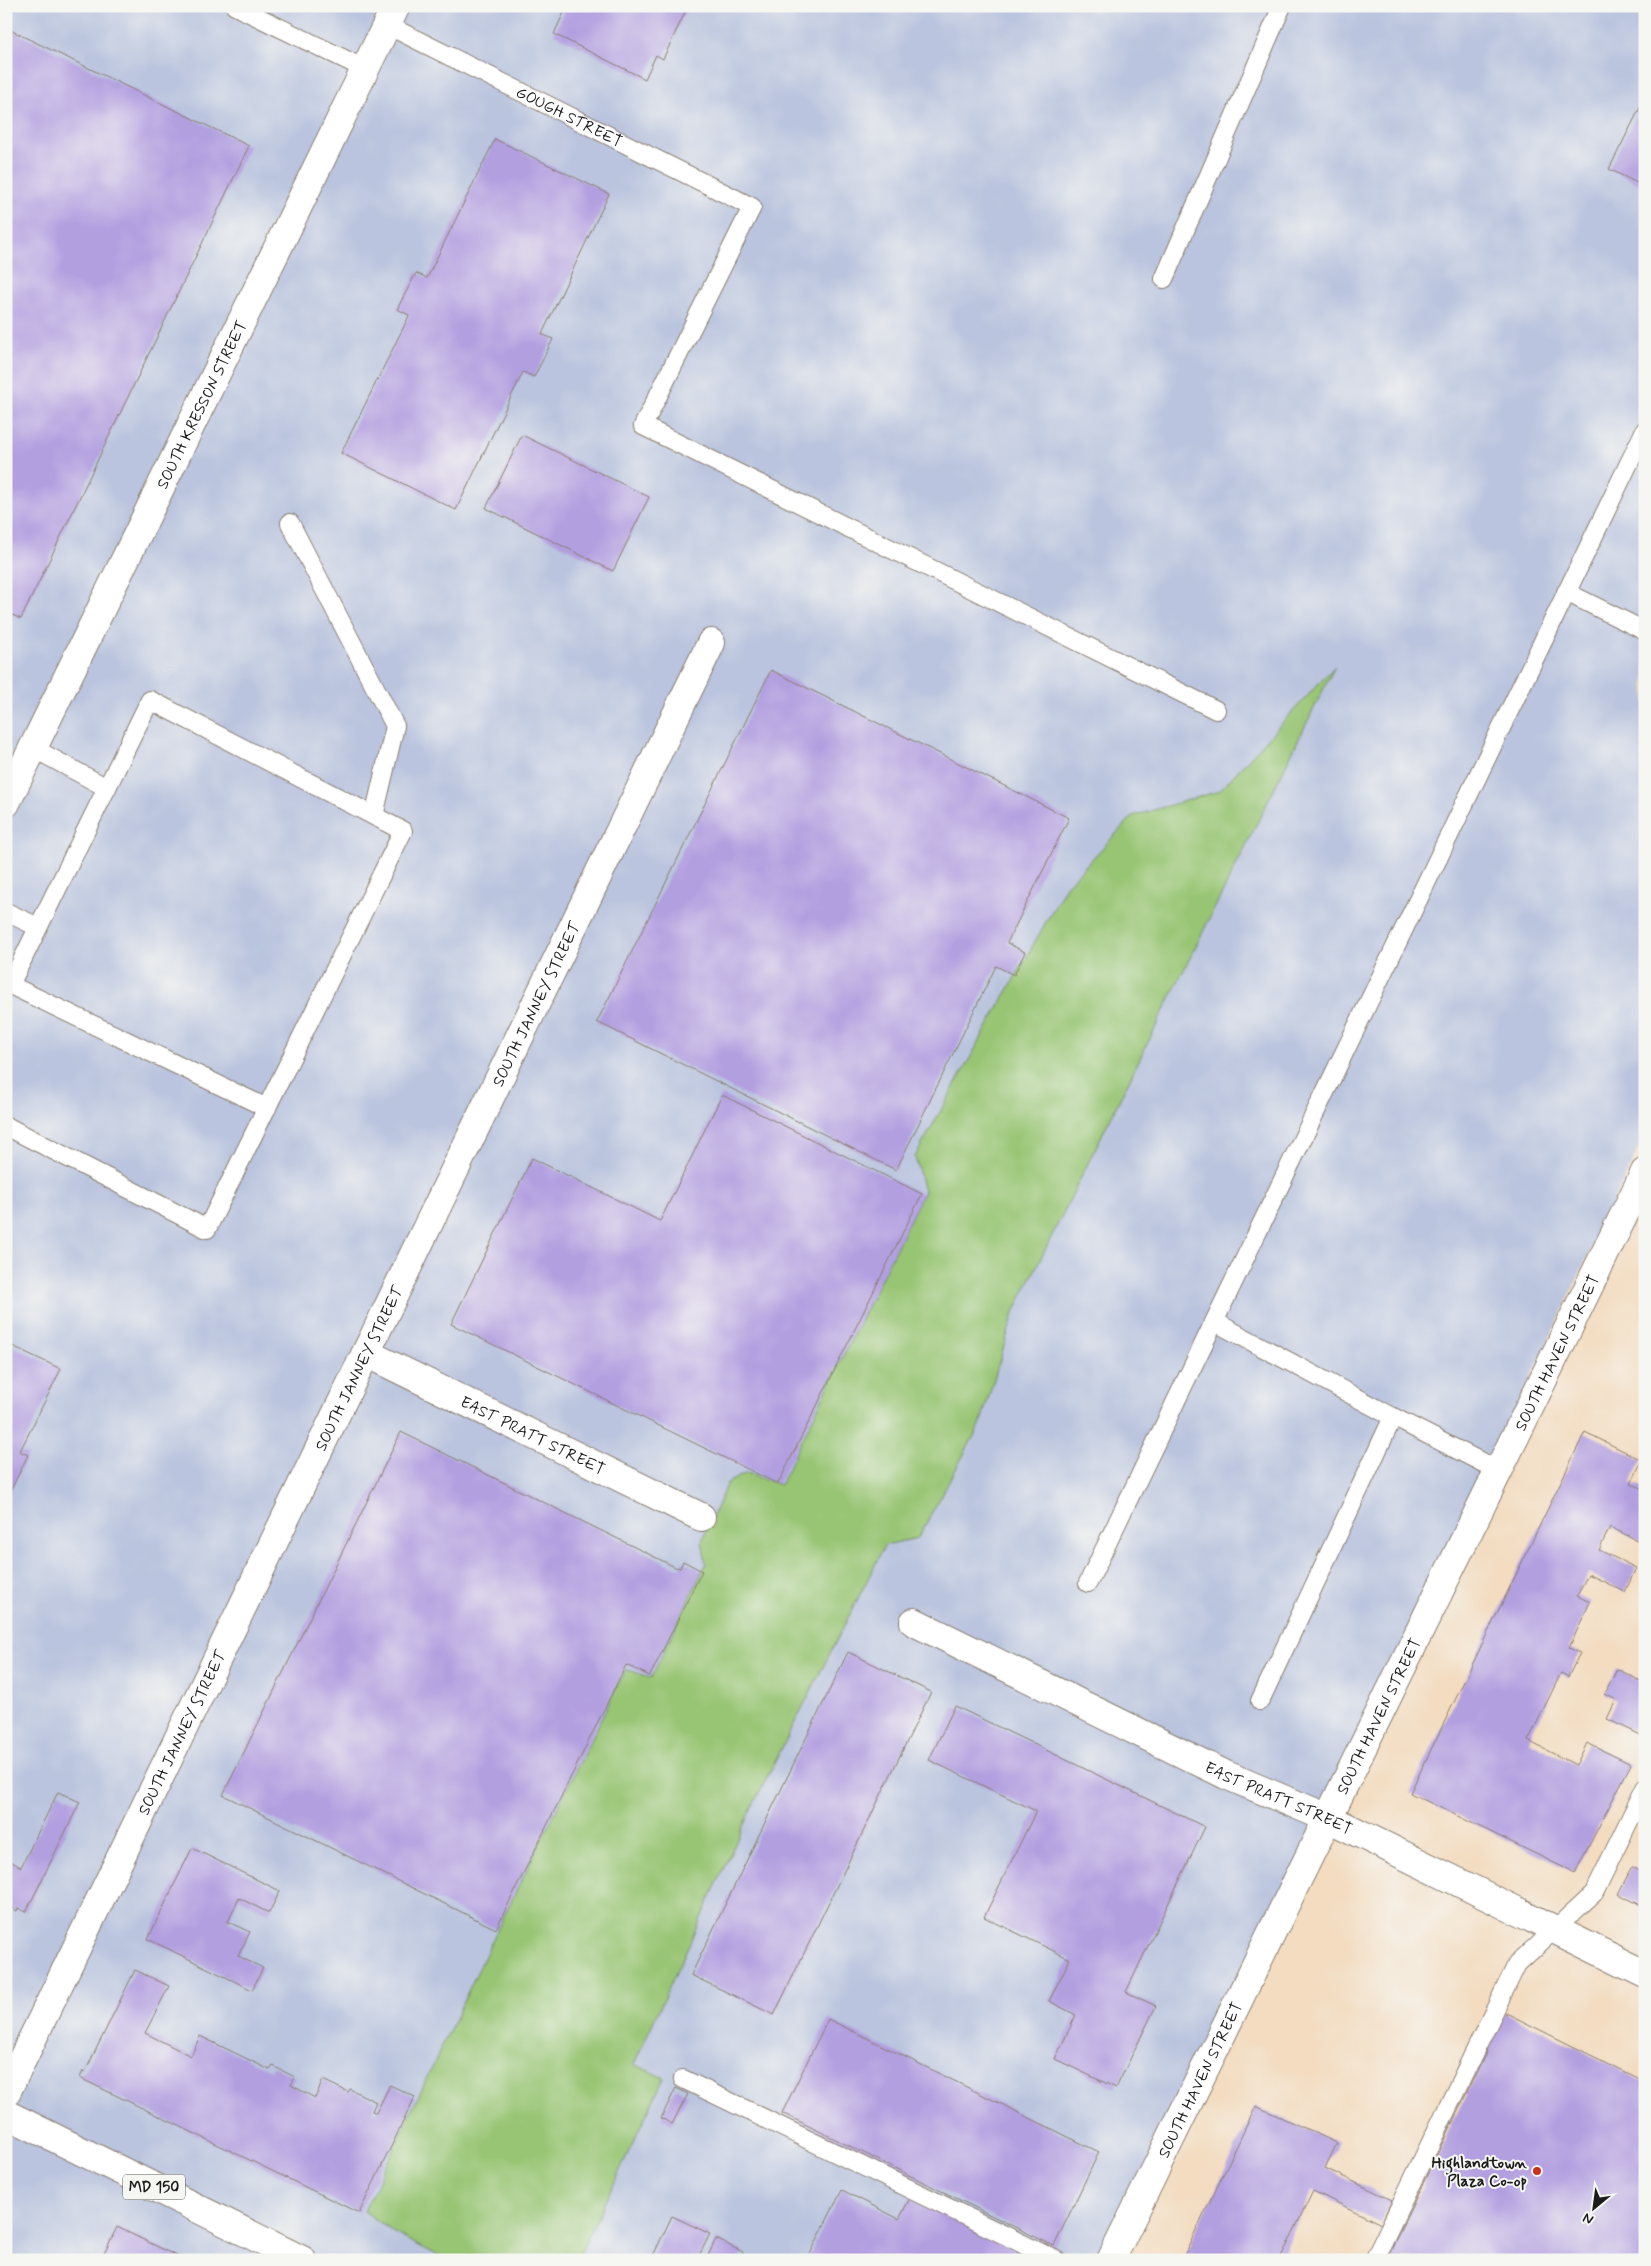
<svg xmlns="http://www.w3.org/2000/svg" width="1651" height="2266" font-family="Mynerve,sans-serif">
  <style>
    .industrial { fill: #bac4de }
    .green { fill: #98c573; stroke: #5a7048 }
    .building { fill: #b29fe0 }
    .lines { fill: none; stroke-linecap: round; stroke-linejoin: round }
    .lane-casing { stroke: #887c6e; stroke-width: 20 }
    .street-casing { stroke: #887c6e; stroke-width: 30 }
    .primary-casing { stroke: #887c6e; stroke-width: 30 }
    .lane { stroke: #fff; stroke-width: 18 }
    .street { stroke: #fff; stroke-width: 28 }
    .primary { stroke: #fff; stroke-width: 28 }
    .poi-dot { fill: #c8321e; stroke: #f6f6f2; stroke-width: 2 }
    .labels { text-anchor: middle; stroke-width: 4; stroke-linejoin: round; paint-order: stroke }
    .shield { fill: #f6f6f2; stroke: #5d5d5c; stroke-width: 1 }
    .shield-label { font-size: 15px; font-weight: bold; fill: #1c1c1c }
    .street-label { font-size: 16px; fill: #1c1c1c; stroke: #f6f6f2 }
    .poi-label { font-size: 16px; font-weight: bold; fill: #1c1c1c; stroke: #f6f6f2; text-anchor: end }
  </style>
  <rect width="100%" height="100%" fill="#f6f6f2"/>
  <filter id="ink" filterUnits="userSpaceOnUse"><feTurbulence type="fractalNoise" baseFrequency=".02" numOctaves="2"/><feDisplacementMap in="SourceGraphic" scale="10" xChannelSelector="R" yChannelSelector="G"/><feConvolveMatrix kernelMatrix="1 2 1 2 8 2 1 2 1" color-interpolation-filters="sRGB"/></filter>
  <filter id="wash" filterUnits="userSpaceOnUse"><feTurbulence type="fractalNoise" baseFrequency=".0096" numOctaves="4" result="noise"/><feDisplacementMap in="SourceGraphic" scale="20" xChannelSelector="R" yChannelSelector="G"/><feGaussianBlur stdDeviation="1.12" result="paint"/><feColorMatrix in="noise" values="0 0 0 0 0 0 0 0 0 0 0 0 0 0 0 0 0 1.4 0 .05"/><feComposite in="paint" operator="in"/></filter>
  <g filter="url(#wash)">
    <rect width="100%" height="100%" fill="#f3dcc0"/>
    <!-- industrial -->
    <path class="industrial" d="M 6,6 L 1645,6 L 1645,1134 L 1117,2260 L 6,2260 Z"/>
    <!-- green -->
    <path class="green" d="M 1335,666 L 1015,1310 L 980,1425 L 918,1538 L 885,1545 L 751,1809 L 634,2064 L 664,2078 L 577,2260 L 447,2260 L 394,2233 L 364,2211 L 499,1926 L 626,1669 L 651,1678 L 706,1564 L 702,1541 L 727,1483 L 747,1473 L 780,1485 L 924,1191 L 915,1157 L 1066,886 L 1133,816 L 1219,791 Z"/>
    <g id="blocks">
      <!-- building -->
      <path class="building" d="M 557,6 L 688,6 L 663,59 L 656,55 L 645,79 L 554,34 L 565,10 Z
        M 6,28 L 249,146 L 21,619 L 6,612 Z
        M 1645,98 L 1645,187 L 1609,169 Z
        M 495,139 L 609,194 L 542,334 L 553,339 L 534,377 L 523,372 L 456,510 L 341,453 L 408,318 L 409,315 L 397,309 L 416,273 L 427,278 Z
        M 522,435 L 649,497 L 613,571 L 486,508 Z
        M 771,670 L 1069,818 L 1007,943 L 1025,952 L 1014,975 L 996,966 L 896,1170 L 597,1022 Z
        M 722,1095 L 922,1194 L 778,1484 L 451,1324 L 532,1158 L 660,1221 Z
        M 6,1343 L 61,1369 L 20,1451 L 28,1455 L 6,1500 Z
        M 401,1432 L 675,1567 L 680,1568 L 683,1561 L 702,1571 L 650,1676 L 626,1665 L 496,1929 L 223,1795 Z
        M 1585,1432 L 1642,1460 L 1631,1484 L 1645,1489 L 1645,1544 L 1610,1527 L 1599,1550 L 1636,1568 L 1625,1592 L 1588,1574 L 1577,1596 L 1590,1602 L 1569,1648 L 1580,1653 L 1568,1677 L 1561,1673 L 1528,1741 L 1576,1765 L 1587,1743 L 1631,1764 L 1575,1873 L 1410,1793 Z
        M 848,1652 L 931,1692 L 774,2015 L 691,1975 Z
        M 1617,1669 L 1645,1683 L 1643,1736 L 1607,1719 L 1616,1700 L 1605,1694 Z
        M 955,1706 L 1205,1827 L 1126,1992 L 1156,2006 L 1116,2088 L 1055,2059 L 1076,2015 L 1049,2001 L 1070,1959 L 984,1917 L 1036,1811 L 929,1760 Z
        M 58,1792 L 80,1802 L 26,1912 L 18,1908 L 17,1911 L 11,1908 L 12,1905 L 6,1902 L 6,1896 L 12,1885 L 6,1883 L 6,1859 L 21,1867 Z
        M 192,1848 L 280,1891 L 269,1913 L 239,1898 L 228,1922 L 250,1932 L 238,1956 L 263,1968 L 252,1990 L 148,1939 Z
        M 1632,1867 L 1645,1873 L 1645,1908 L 1618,1894 Z
        M 135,1970 L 169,1986 L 145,2033 L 191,2056 L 200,2036 L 270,2070 L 273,2066 L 295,2077 L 291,2085 L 315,2098 L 323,2080 L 348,2092 L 350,2089 L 376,2102 L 372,2111 L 376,2113 L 390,2085 L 415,2097 L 359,2213 L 80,2078 L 83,2071 L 85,2072 Z
        M 1504,2012 L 1645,2082 L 1645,2260 L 1386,2260 L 1487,2051 L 1485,2050 Z
        M 828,2019 L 1099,2152 L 1054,2246 L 782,2113 Z
        M 676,2088 L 688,2094 L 672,2124 L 661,2118 Z
        M 1256,2106 L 1337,2143 L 1325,2168 L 1392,2200 L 1381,2224 L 1313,2191 L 1280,2260 L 1182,2260 Z
        M 842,2190 L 899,2219 L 910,2198 L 1036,2260 L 807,2260 Z
        M 672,2216 L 710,2234 L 697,2260 L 651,2260 Z
        M 117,2227 L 185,2260 L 101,2260 Z
        M 716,2239 L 743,2252 L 739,2260 L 706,2260 Z"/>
    </g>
  </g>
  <g filter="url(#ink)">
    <use href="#blocks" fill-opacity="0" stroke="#887c6e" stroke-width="1"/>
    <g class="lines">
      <!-- lane casing -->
      <g class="lane-casing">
        <g id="lane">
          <path d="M 235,6 L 365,69"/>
          <path id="s1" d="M 387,25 L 752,207 L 643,426 L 1216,710"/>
          <path d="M 1164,279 L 1282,6"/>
          <path d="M 290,523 L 395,726 L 374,816"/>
          <path d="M 1566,592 L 1645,631"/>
          <path d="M 33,748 L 107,788"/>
          <path d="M 6,912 L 38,927"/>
          <path d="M 6,1126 L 207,1229 L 403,831 L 150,700 L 10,985 L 267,1108"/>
          <path d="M 1215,1322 L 1393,1417 L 1260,1701"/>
          <path d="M 1393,1417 L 1499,1471"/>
          <path d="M 1088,1583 L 1645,430"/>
          <path d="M 683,2079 L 1056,2260"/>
          <path d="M 1374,2260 L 1517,1964 L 1594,1893 L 1645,1788"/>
        </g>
      </g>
      <!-- street casing -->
      <g class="street-casing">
        <g id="street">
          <path id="s2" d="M 6,803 L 396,6"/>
          <path id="s3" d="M 366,1353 L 701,1517"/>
          <path id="s4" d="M 914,1622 L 1226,1775 L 1328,1818 L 1645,1974"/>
          <path id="s5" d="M 6,2093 L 711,643"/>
        </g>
      </g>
      <!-- primary casing -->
      <g class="primary-casing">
        <g id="primary">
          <path d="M 6,2114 L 302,2260"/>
          <path id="s6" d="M 1111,2260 L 1645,1172"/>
        </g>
      </g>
      <!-- lane -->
      <use href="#lane" class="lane"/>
      <!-- street -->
      <use href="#street" class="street"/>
      <!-- primary -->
      <use href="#primary" class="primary"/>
    </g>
  </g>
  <!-- markers -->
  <circle class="poi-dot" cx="1537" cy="2171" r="5"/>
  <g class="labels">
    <!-- shield labels -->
    <rect class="shield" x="123" y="2174.5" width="62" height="25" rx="4"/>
    <g class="shield-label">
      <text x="154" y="2192">MD 150</text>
    </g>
    <!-- street labels -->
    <g class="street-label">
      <text dy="6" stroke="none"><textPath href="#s1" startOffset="204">GOUGH STREET</textPath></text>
      <text dy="6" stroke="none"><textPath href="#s2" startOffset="444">SOUTH KRESSON STREET</textPath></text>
      <text dy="6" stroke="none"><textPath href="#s5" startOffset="1211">SOUTH JANNEY STREET</textPath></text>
      <text dy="6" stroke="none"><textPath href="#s6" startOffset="1011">SOUTH HAVEN STREET</textPath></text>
      <text dy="6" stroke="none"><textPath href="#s5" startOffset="806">SOUTH JANNEY STREET</textPath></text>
      <text dy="6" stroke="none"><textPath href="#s3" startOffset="186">EAST PRATT STREET</textPath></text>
      <text dy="6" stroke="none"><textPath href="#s6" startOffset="606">SOUTH HAVEN STREET</textPath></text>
      <text dy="6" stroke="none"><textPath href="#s5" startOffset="401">SOUTH JANNEY STREET</textPath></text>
      <text dy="6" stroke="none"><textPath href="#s4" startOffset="405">EAST PRATT STREET</textPath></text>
      <text dy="6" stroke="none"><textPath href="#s6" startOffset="201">SOUTH HAVEN STREET</textPath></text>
    </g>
    <!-- poi labels -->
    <g class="poi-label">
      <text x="1527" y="2168">Highlandtown<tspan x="1527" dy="18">Plaza Co-op</tspan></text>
    </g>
  </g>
  <!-- margin -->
  <rect width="1651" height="2266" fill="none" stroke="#f6f6f2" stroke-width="25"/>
  <!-- north arrow -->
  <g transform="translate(1594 2208) rotate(209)" stroke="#f6f6f2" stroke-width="4" paint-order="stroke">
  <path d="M0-4L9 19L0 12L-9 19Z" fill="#1c1c1c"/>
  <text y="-8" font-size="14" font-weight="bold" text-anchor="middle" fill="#1c1c1c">N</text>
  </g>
</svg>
